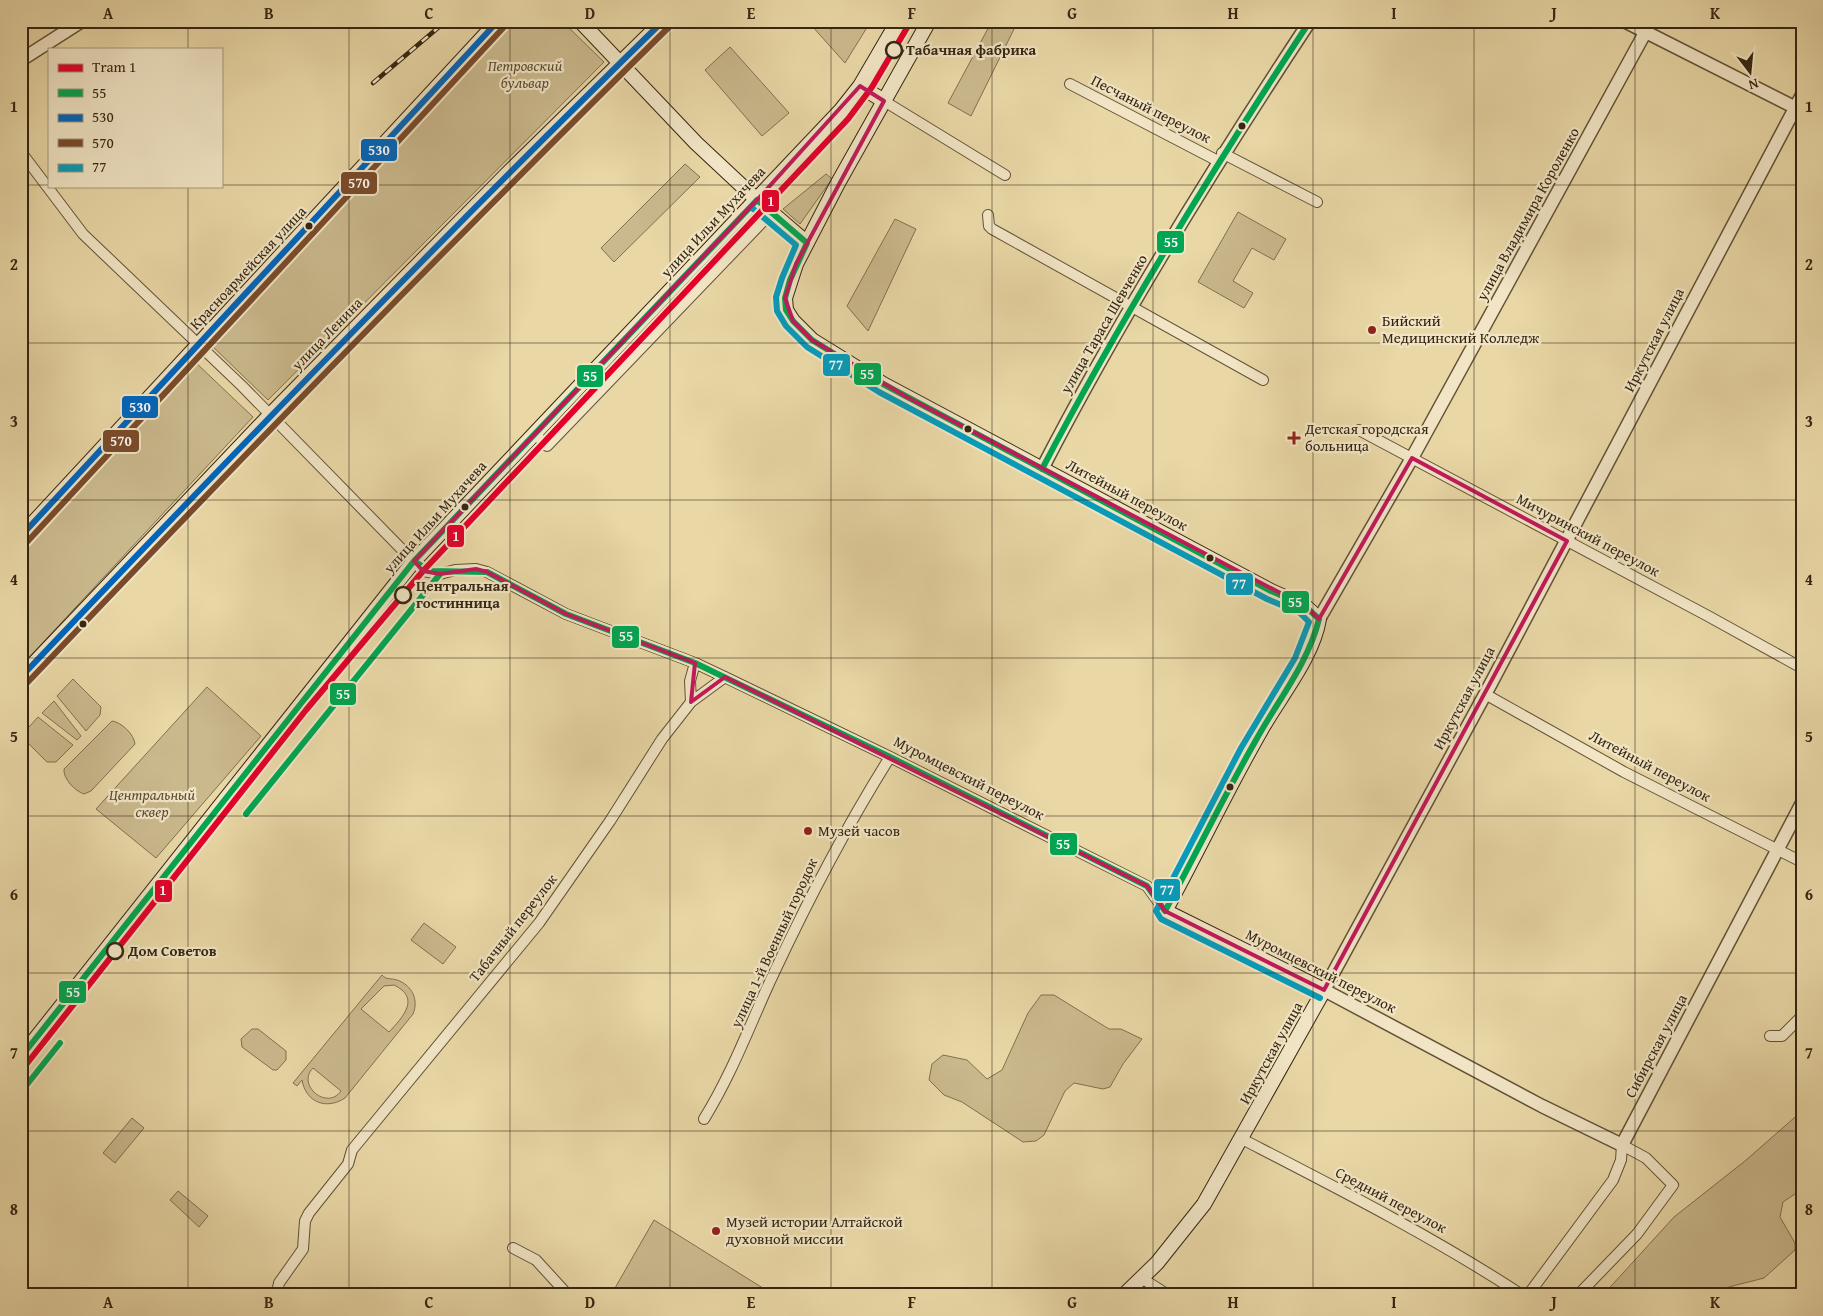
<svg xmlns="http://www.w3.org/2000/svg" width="1823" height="1316" font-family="'Gentium Book Plus',serif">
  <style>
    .green { fill: #cab98d; stroke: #807050; fill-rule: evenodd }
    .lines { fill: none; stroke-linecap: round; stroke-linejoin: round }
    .minor-casing { stroke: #625237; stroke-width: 12 }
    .tertiary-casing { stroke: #625237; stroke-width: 15 }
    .secondary-casing { stroke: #352612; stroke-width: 16 }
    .minor { stroke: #f1e5c5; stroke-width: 10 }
    .tertiary { stroke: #f1e5c5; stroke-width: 12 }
    .secondary { stroke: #f1e5c5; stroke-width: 14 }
    .rail-casing { stroke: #352612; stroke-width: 4.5 }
    .rail { stroke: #f1e5c5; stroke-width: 2.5; stroke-dasharray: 8; stroke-linecap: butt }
    .bus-1-casing { stroke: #f1e5c5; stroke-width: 10 }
    .bus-2-casing { stroke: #f1e5c5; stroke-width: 10 }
    .bus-3-casing { stroke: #f1e5c5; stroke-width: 10 }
    .bus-4-casing { stroke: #f1e5c5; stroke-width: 10 }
    .bus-1 { stroke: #00a651; stroke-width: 6 }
    .bus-2 { stroke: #0065bd; stroke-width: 6 }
    .bus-3 { stroke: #7a4b2a; stroke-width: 6 }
    .bus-4 { stroke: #059cbb; stroke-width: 6 }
    .tram-1-casing { stroke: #f1e5c5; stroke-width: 10 }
    .tram-1 { stroke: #e4002b; stroke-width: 6 }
    .marked { fill: none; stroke: #c2185b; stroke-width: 4; stroke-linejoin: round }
    .grid { fill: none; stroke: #352612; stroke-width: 1; stroke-opacity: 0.55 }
    .stop-dot { fill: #f1e5c5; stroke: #352612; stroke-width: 2.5 }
    .bus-dot { fill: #352612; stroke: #f1e5c5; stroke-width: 2 }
    .poi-dot { fill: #8f2418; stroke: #f1e5c5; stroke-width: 2 }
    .labels { text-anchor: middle; stroke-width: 4.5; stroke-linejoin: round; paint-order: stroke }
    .stop-label { font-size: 15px; font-weight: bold; fill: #352612; stroke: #f1e5c5; text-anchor: start }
    .park-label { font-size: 15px; font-style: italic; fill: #5a4b31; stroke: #f1e5c5 }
    .street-label { font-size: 15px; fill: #352612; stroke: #f1e5c5 }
    .poi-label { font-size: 15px; fill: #352612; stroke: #f1e5c5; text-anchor: start }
    .line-badge { stroke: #f1e5c5; stroke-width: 2 }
    .badge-label { font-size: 14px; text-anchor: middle; font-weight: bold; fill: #fff }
    .neatline { fill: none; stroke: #352612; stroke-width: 2 }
    .grid-label { font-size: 16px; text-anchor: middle; font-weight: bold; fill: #352612 }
  </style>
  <rect width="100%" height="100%" fill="#e9d7a6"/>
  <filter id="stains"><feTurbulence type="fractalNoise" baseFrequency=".004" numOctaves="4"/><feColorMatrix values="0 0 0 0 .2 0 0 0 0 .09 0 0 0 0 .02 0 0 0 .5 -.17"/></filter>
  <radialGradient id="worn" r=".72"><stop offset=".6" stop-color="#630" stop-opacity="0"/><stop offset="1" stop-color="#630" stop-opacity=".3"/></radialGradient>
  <!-- green -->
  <path class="green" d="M 509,21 L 562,21 L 604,62 L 268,400 L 210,344 Z
    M 816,21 L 871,21 L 845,63 L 812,26 Z
    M 992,21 L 1018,21 L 971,116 L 948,103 Z
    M 730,47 L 789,113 L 762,136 L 705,70 Z
    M 685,164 L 700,177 L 614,262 L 601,248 Z
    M 826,174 L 832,179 L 800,224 L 783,209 Z
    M 1238,212 L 1286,239 L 1274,260 L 1252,248 L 1233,281 L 1253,293 L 1244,308 L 1198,282 Z
    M 895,219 L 916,229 L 868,331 L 847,306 Z
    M 193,360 L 253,417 L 21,666 L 21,544 Z
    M 73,679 L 101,707 L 100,715 L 86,731 L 57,696 Z
    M 207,687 L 261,736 L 156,858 L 96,809 Z
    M 54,701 L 81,736 L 77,740 L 42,713 Z
    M 38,717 L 73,745 L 56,762 L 47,762 L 21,736 Z
    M 112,721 C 121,722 134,734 135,744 L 91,791 L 84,794 C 75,791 63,779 64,769 Z
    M 424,923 L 456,947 L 443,964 L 411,940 Z
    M 382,975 C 386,980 391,978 397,980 C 412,985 419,1000 413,1014 L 345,1098 C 327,1110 306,1103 302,1080 L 297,1086 L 293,1083 ZM 394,985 C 421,998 403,1017 389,1032 L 361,1009 L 384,986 ZM 313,1068 L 341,1091 C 327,1111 296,1085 313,1068 Z
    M 1041,995 L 1054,995 L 1109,1029 L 1121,1029 L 1142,1039 L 1123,1064 L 1110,1087 L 1103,1089 L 1074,1083 L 1065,1091 L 1044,1135 L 1036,1141 L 1023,1142 L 962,1102 L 944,1095 L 929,1080 L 932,1064 L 943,1055 L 967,1060 L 987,1079 L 1002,1070 L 1028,1013 Z
    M 252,1029 L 258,1029 L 286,1051 L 286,1060 L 277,1070 L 273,1070 L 242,1047 L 241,1039 Z
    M 1802,1111 L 1802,1192 L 1798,1192 L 1783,1202 L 1780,1217 L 1795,1243 L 1795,1250 L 1764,1278 L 1725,1288 L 1682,1295 L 1603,1295 L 1674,1217 L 1745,1161 Z
    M 132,1118 L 144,1128 L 115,1163 L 103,1153 Z
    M 178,1191 L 208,1216 L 199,1227 L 170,1200 Z
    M 654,1220 L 774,1295 L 611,1295 Z"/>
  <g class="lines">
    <!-- minor casing -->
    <g class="minor-casing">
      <path id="minor" d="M 1070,84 L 1218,161
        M 884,101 L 1005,175
        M 21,152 L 83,234 L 242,386 L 423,571 L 440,574 L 455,570 L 476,569 L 487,572 L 566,614 L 695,663 L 733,681 L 890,757 L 1147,886 L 1165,911
        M 1222,153 L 1317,202
        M 988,215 L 989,226 L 992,229 L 1263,380
        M 1359,430 L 1708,616 L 1802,668
        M 535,434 L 547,446 L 772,212
        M 695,663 L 690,681 L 691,702 L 725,677
        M 1485,694 L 1624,772 L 1802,862
        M 1770,1036 L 1782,1036 L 1802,1016
        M 704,1119 C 733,1072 750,1024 773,975 C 808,900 846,827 890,757
        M 1242,1139 C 1337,1188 1432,1236 1522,1295
        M 513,1248 L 536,1260 L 568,1295
        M 1143,1279 L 1168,1295
        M 282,1295 L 278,1288 L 279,1283 L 303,1249 L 305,1221 L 309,1213 L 348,1164 L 352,1150 L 539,923 L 610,821 L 662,739 L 691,702
        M 1528,1295 L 1613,1180 L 1621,1160 L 1622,1145 L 1646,1158 L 1673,1185 L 1637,1234 L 1578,1295"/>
    </g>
    <!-- tertiary casing -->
    <g class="tertiary-casing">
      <path id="tertiary" d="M 1624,21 L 1802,111
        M 21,60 L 82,21
        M 1802,95 L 1488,689 L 1324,990 L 1542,1106 L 1622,1145 L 1802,803
        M 1042,469 C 1122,314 1214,166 1310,21
        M 1319,619 L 1412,458 L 1646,31"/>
    </g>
    <!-- secondary casing -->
    <g class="secondary-casing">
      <path id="secondary" d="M 580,21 L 696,143 L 757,200 L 807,243
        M 929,21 L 838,183 L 796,264 L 785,298 L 786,310 L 793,321 L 812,340 L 883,384 L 1271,591 L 1305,606 L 1319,619 C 1313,657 1280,696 1261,730 C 1227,789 1198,851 1165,911 L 1324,990 L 1204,1204 L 1157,1263 L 1124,1295
        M 860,86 L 884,101
        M 21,536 L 498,21
        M 21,677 L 270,415 L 507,174 L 663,21
        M 21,1057 L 414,561 L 841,110 L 860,86 L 898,21"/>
    </g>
    <!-- minor -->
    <use href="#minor" class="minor"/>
    <!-- tertiary -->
    <use href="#tertiary" class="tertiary"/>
    <!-- secondary -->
    <use href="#secondary" class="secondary"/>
    <!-- rail casing -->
    <g class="rail-casing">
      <path id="rail" d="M 373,83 L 446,21"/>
    </g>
    <!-- rail -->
    <use href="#rail" class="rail"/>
    <!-- bus-1 casing -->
    <g class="bus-1-casing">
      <path id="bus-1" d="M 757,200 L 807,243 L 790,280 L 785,298 L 786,310 L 793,321 L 812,340 L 883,384 L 1271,591 L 1305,606 L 1319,619 C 1308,664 1278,700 1256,740 C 1224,796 1196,854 1165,911 L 1147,886 L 890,757 L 695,663 L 566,614 L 487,572 L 430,571 L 414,561 Z
        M 1042,469 C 1123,315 1214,167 1310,21
        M 246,814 L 440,574
        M 21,1057 L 414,561
        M 21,1092 L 60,1043"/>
    </g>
    <!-- bus-2 casing -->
    <g class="bus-2-casing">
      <path id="bus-2" d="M 21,536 L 498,21
        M 21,677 C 232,455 444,235 663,21"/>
    </g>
    <!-- bus-3 casing -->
    <g class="bus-3-casing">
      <path id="bus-3" d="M 27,542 L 504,27
        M 27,683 C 238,461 451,242 669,27"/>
    </g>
    <!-- bus-4 casing -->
    <g class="bus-4-casing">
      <path id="bus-4" d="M 751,207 L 796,245 L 782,278 L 776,297 L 777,311 L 786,326 L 807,347 L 879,392 L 1267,599 L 1300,613 L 1309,622 L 1295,658 L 1241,748 L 1156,911 L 1161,919 L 1320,998"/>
    </g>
    <!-- bus-1 -->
    <use href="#bus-1" class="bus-1"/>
    <!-- bus-2 -->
    <use href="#bus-2" class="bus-2"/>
    <!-- bus-3 -->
    <use href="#bus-3" class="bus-3"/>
    <!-- bus-4 -->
    <use href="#bus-4" class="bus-4"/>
    <!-- tram-1 casing -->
    <g class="tram-1-casing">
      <path id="tram-1" d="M 21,1071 L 306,710 L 423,571 L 848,119 L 872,87 L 911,21"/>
    </g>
    <!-- tram-1 -->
    <use href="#tram-1" class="tram-1"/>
  </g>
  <!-- marked area -->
  <path class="marked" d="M 860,86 L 884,101 L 796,264 L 785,298 L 793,321 L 812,340 L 905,396 L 1305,606 L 1319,619 L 1412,458 L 1567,541 L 1324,990 L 1165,911 L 1147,886 L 725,677 L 691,702 L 695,663 L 566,614 L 487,572 L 476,569 L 440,574 L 423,571 L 414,561 L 757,200 Z"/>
  <!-- grid -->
  <path class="grid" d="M 188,21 L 188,49M 349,21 L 349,1295M 510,21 L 510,1295M 670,21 L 670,1295M 831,21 L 831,1295M 992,21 L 992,1295M 1153,21 L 1153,1295M 1313,21 L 1313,1295M 1474,21 L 1474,1295M 1635,21 L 1635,1295M 21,185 L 49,185M 221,185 L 1802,185M 188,186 L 188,1295M 21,343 L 1802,343M 21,500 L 1802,500M 21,658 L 1802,658M 21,816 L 1802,816M 21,973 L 1802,973M 21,1131 L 1802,1131"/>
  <!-- markers -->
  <g class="stop-dot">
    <circle cx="894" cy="50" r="8"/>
    <circle cx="403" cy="595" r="8"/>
    <circle cx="115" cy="951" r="8"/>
  </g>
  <g class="bus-dot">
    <circle cx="1242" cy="126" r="4.5"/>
    <circle cx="309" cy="226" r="4.5"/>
    <circle cx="968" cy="429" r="4.5"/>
    <circle cx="465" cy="507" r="4.5"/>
    <circle cx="1210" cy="558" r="4.5"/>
    <circle cx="83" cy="624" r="4.5"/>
    <circle cx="1230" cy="787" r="4.5"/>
  </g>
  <g class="poi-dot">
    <circle cx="1372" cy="330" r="5"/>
    <path d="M1291.5 430.5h5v5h5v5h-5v5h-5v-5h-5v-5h5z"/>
    <circle cx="808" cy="831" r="5"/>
    <circle cx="716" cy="1231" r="5"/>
  </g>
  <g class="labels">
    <!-- stop labels -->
    <g class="stop-label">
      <text x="906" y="55">Табачная фабрика</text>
      <text x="416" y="591">Центральная<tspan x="416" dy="17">гостинница</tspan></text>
      <text x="128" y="956">Дом Советов</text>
    </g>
    <!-- park labels -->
    <g class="park-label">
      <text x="525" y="71">Петровский<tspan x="525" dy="17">бульвар</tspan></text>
      <text x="152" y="800">Центральный<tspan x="152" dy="17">сквер</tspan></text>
    </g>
    <!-- street labels -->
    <g class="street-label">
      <text transform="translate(1151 109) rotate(27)" y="5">Песчаный переулок</text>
      <text transform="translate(1528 214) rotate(-61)" y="5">улица Владимира Короленко</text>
      <text transform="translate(713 222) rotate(-47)" y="5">улица Ильи Мухачева</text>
      <text transform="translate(248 268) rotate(-47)" y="5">Красноармейская улица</text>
      <text transform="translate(1104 324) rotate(-60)" y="5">улица Тараса Шевченко</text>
      <text transform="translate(327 334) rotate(-46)" y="5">улица Ленина</text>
      <text transform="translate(1654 340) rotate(-63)" y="5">Иркутская улица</text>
      <text transform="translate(1127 495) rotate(28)" y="5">Литейный переулок</text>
      <text transform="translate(435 517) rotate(-48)" y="5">улица Ильи Мухачева</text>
      <text transform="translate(1588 535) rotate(28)" y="5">Мичуринский переулок</text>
      <text transform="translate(1464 698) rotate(-62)" y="5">Иркутская улица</text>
      <text transform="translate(1650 766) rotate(28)" y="5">Литейный переулок</text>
      <text transform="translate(969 778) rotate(27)" y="5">Муромцевский переулок</text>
      <text transform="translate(513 928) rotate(-52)" y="5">Табачный переулок</text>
      <text transform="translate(774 943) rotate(-65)" y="5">улица 1-й Военный городок</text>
      <text transform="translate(1321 971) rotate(27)" y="5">Муромцевский переулок</text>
      <text transform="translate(1656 1046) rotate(-62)" y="5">Сибирская улица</text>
      <text transform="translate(1271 1053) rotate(-61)" y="5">Иркутская улица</text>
      <text transform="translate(1391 1200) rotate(28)" y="5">Средний переулок</text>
    </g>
    <!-- poi labels -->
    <g class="poi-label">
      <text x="1382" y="326">Бийский<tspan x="1382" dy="17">Медицинский Колледж</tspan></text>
      <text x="1305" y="434">Детская городская<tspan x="1305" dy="17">больница</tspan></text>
      <text x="818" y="836">Музей часов</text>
      <text x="726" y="1227">Музей истории Алтайской<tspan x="726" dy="17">духовной миссии</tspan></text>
    </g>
  </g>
  <g class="line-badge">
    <rect x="360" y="138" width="38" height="24" rx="5" fill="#0065bd"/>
    <rect x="340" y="171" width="38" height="24" rx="5" fill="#7a4b2a"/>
    <rect x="761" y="189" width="19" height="24" rx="5" fill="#e4002b"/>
    <rect x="1156" y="230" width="29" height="24" rx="5" fill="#00a651"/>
    <rect x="822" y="353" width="29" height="24" rx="5" fill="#059cbb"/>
    <rect x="853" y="362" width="29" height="24" rx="5" fill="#00a651"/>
    <rect x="576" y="364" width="28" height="24" rx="5" fill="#00a651"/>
    <rect x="121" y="395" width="38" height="24" rx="5" fill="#0065bd"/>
    <rect x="102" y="429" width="38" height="24" rx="5" fill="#7a4b2a"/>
    <rect x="446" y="524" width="19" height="24" rx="5" fill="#e4002b"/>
    <rect x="1225" y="572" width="29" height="24" rx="5" fill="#059cbb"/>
    <rect x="1281" y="590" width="29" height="24" rx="5" fill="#00a651"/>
    <rect x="611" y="625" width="29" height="24" rx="5" fill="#00a651"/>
    <rect x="329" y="682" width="28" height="24" rx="5" fill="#00a651"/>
    <rect x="1049" y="832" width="29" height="24" rx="5" fill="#00a651"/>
    <rect x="1153" y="878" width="28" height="24" rx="5" fill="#059cbb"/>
    <rect x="154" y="879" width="19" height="24" rx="5" fill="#e4002b"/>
    <rect x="58" y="980" width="29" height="24" rx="5" fill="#00a651"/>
  </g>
  <g class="badge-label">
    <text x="379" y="155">530</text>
    <text x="359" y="188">570</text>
    <text x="771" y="206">1</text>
    <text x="1171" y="247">55</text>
    <text x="836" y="370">77</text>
    <text x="867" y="379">55</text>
    <text x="590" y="381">55</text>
    <text x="140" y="412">530</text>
    <text x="121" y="446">570</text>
    <text x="456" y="541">1</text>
    <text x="1239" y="589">77</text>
    <text x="1295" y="607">55</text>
    <text x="626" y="641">55</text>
    <text x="343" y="699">55</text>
    <text x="1063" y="849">55</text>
    <text x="1167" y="895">77</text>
    <text x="163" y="895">1</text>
    <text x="73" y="997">55</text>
  </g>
  <!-- margin -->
  <rect width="1823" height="1316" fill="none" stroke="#e9d7a6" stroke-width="55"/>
  <!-- legend -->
  <rect x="48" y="48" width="175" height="140" fill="#f1e5c5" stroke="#a6997d"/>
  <rect x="58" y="64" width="25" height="8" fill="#e4002b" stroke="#a6997d"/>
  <text x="92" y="72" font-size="15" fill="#352612">Tram 1</text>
  <rect x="58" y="89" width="25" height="8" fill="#00a651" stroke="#a6997d"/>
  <text x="92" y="98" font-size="15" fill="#352612">55</text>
  <rect x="58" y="114" width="25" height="8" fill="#0065bd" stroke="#a6997d"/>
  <text x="92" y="122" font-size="15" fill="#352612">530</text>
  <rect x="58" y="139" width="25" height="8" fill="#7a4b2a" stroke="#a6997d"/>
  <text x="92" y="148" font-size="15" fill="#352612">570</text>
  <rect x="58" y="164" width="25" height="8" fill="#059cbb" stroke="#a6997d"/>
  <text x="92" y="172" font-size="15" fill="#352612">77</text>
  <!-- north arrow -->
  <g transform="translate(1750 72) rotate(164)" stroke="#f1e5c5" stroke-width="4" paint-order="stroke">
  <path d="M0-4L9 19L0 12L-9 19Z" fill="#352612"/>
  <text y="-8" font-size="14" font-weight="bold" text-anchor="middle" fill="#352612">N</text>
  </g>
  <rect x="28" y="28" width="1768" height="1260" class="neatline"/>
  <g class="grid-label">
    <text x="108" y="19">A</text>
    <text x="269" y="19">B</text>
    <text x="429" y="19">C</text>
    <text x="590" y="19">D</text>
    <text x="751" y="19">E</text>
    <text x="912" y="19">F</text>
    <text x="1072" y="19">G</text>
    <text x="1233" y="19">H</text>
    <text x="1394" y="19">I</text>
    <text x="1554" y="19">J</text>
    <text x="1715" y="19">K</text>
    <text x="14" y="112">1</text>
    <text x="1809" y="112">1</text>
    <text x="14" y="270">2</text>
    <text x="1809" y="270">2</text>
    <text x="14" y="427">3</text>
    <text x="1809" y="427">3</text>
    <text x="14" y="585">4</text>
    <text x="1809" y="585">4</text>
    <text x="14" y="742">5</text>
    <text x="1809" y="742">5</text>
    <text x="14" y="900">6</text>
    <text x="1809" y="900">6</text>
    <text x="14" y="1058">7</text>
    <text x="1809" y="1058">7</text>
    <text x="14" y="1215">8</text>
    <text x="1809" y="1215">8</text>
    <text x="108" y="1308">A</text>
    <text x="269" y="1308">B</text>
    <text x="429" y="1308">C</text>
    <text x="590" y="1308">D</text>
    <text x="751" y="1308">E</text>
    <text x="912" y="1308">F</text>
    <text x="1072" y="1308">G</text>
    <text x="1233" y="1308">H</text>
    <text x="1394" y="1308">I</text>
    <text x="1554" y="1308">J</text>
    <text x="1715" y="1308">K</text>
  </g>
  <rect width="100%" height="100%" filter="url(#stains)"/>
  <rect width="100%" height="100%" fill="url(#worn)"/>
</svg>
